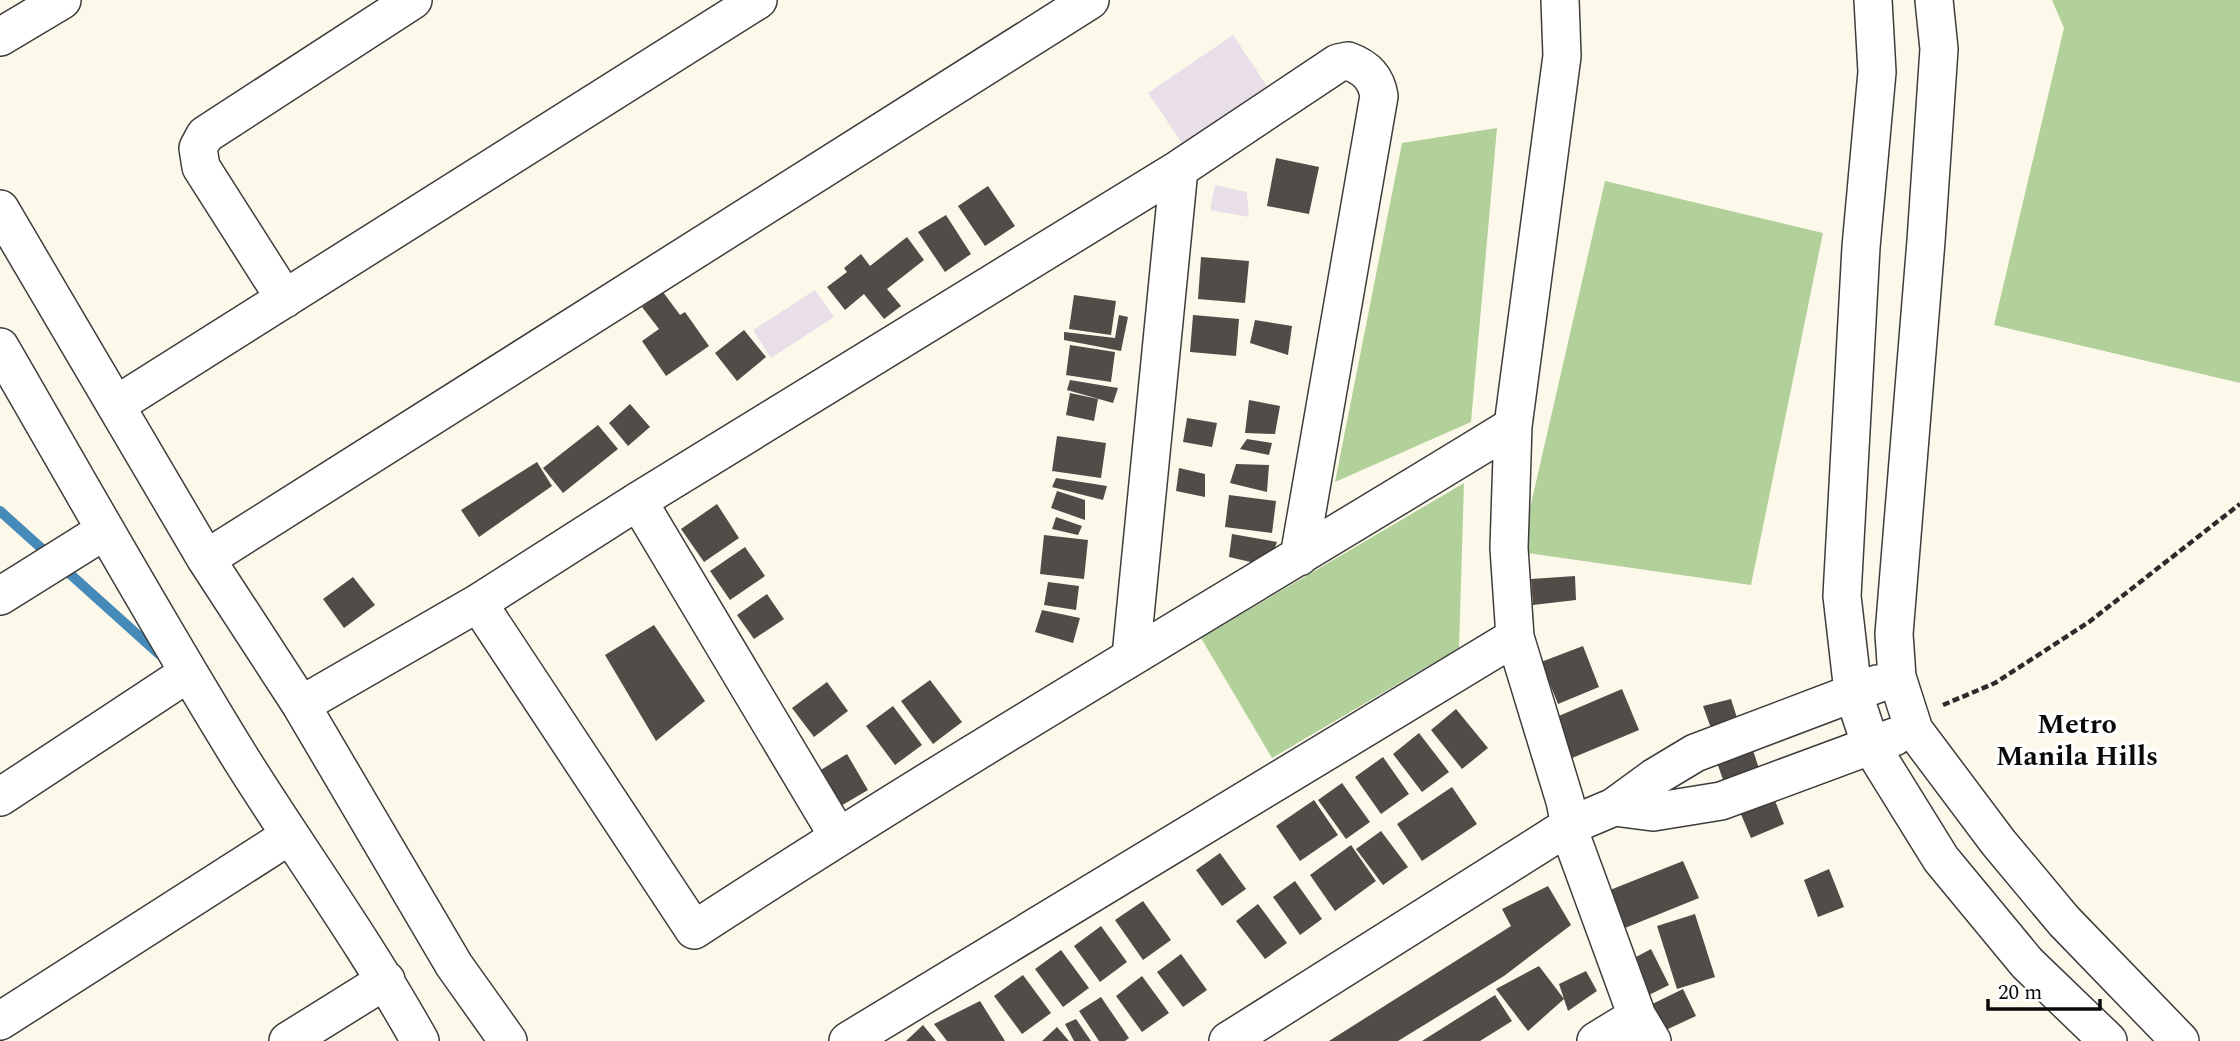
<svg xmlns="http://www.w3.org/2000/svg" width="2240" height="1041" font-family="Spectral,serif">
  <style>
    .industrial { fill: #e8dfe8 }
    .forest { fill: #b2d09a }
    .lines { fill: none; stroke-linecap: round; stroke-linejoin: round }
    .stream { stroke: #468aba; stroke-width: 10 }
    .building { fill: #514c48 }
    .street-casing { stroke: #3d3d3d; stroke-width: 40 }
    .path { stroke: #2c2c2c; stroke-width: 4.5; stroke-dasharray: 7 3.5; stroke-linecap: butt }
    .street { stroke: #fff; stroke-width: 37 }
    .labels { text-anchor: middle; stroke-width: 7; stroke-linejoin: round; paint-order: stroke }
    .quarter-label { font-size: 28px; font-weight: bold; fill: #0a0a0a; stroke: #fff }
  </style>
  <rect width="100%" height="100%" fill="#fcf9ea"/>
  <!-- industrial -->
  <path class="industrial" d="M 1233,35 L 1269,89 L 1184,146 L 1148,93 Z
    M 1215,185 L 1247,192 L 1249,217 L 1210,210 Z
    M 815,290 L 834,317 L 771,358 L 753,330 Z"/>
  <!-- forest -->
  <path class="forest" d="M 2052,0 L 2240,0 L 2240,383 L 1994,325 L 2064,28 Z
    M 1497,128 L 1471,422 L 1335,482 L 1402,143 Z
    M 1605,181 L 1823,233 L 1751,585 L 1520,552 Z
    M 1464,483 L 1459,648 L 1272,758 L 1201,638 Z"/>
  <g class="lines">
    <!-- stream -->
    <path class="stream" d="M 0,511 L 159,654"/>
  </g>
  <!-- building -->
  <path class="building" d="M 1276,158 L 1319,167 L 1309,214 L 1267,206 Z
    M 988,186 L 1015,226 L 985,246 L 958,206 Z
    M 946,215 L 971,254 L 945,272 L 918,232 Z
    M 907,237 L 924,260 L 887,289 L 901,306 L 884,319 L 864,294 L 845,310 L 827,287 L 847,272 L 844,268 L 861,254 L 870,266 Z
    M 1201,257 L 1249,261 L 1245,303 L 1198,299 Z
    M 663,292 L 680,315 L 685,312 L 709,346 L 666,376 L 642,341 L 659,329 L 642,307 Z
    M 1074,295 L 1116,301 L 1111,335 L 1069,329 Z
    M 1119,315 L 1128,317 L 1121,351 L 1064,340 L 1064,332 L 1115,338 Z
    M 1193,315 L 1239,319 L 1236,356 L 1190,352 Z
    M 1255,320 L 1292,326 L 1288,355 L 1250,343 Z
    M 744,330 L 766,357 L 737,381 L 715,353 Z
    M 1070,345 L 1115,352 L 1111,382 L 1066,375 Z
    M 1070,380 L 1118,388 L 1113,403 L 1067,390 Z
    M 1070,393 L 1098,399 L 1094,421 L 1066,415 Z
    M 1249,400 L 1280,406 L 1275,434 L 1245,433 Z
    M 630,404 L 650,427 L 628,446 L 609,423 Z
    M 1187,418 L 1217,423 L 1212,447 L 1183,442 Z
    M 598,425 L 618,449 L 563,493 L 543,468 Z
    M 1057,436 L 1106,443 L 1101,478 L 1052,471 Z
    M 1247,439 L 1272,443 L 1269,455 L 1240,449 Z
    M 537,462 L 552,486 L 479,537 L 461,510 Z
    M 1236,464 L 1269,465 L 1267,492 L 1230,483 Z
    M 1179,468 L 1205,474 L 1205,497 L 1176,491 Z
    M 1056,478 L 1107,486 L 1103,500 L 1052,487 Z
    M 1057,491 L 1085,500 L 1085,520 L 1051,508 Z
    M 1229,495 L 1276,501 L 1272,533 L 1225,527 Z
    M 717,504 L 739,538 L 704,562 L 681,529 Z
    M 1056,517 L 1082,526 L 1078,535 L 1052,529 Z
    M 1232,534 L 1277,542 L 1268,566 L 1229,557 Z
    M 1044,535 L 1088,540 L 1084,579 L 1040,574 Z
    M 745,547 L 765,576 L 730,600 L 710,571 Z
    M 1575,576 L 1576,600 L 1533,605 L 1531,579 Z
    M 353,577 L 375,605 L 344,628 L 323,599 Z
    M 1048,582 L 1079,586 L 1076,610 L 1044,605 Z
    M 767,594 L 784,619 L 754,639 L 737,615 Z
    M 1042,610 L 1080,618 L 1073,643 L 1035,632 Z
    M 654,625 L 705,701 L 656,741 L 605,655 Z
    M 1583,646 L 1599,687 L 1558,704 L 1541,662 Z
    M 930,680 L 962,722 L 933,744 L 901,701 Z
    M 827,682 L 848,711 L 814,737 L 792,708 Z
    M 1622,689 L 1639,730 L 1565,761 L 1547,721 Z
    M 1731,699 L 1739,724 L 1713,734 L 1703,706 Z
    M 893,706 L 922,745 L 895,765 L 866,726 Z
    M 1456,709 L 1488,748 L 1462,769 L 1431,730 Z
    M 1419,733 L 1449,772 L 1422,792 L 1393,754 Z
    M 1751,744 L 1762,778 L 1727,791 L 1715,757 Z
    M 847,754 L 868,790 L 839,807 L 819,771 Z
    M 1383,757 L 1409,794 L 1381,814 L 1355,777 Z
    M 1342,783 L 1370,822 L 1346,839 L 1318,800 Z
    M 1452,787 L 1477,824 L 1422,861 L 1397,824 Z
    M 1774,798 L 1784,824 L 1751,838 L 1740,812 Z
    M 1314,800 L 1338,835 L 1300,861 L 1276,826 Z
    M 1381,831 L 1408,867 L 1383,885 L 1356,849 Z
    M 1351,845 L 1376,881 L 1335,911 L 1310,875 Z
    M 1220,853 L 1246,889 L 1222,906 L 1196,870 Z
    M 1683,861 L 1699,898 L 1620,930 L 1605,892 Z
    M 1829,869 L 1844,907 L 1818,917 L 1804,880 Z
    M 1295,881 L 1322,919 L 1300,935 L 1273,897 Z
    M 1548,886 L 1571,925 L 1504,976 L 1398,1041 L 1329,1041 L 1511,926 L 1502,909 Z
    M 1143,901 L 1171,940 L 1143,960 L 1115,920 Z
    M 1258,904 L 1287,943 L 1265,959 L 1236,921 Z
    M 1695,914 L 1715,977 L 1677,989 L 1657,926 Z
    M 1101,926 L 1127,962 L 1100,982 L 1074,946 Z
    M 1651,949 L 1669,985 L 1641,999 L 1623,964 Z
    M 1061,950 L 1089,988 L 1063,1007 L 1035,969 Z
    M 1181,954 L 1207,990 L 1183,1007 L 1157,972 Z
    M 1539,966 L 1564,999 L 1528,1031 L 1496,989 Z
    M 1586,971 L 1597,991 L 1568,1011 L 1559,984 Z
    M 1023,975 L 1051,1013 L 1022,1034 L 994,996 Z
    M 1142,976 L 1169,1013 L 1142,1032 L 1116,996 Z
    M 1683,989 L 1696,1016 L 1655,1035 L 1642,1009 Z
    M 1495,995 L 1512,1021 L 1480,1041 L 1422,1041 Z
    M 1101,997 L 1129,1038 L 1125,1041 L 1099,1041 L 1079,1011 Z
    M 980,1001 L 1005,1041 L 947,1041 L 934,1024 Z
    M 1076,1019 L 1091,1041 L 1074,1041 L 1065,1024 Z
    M 923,1025 L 936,1041 L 906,1041 Z
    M 1057,1027 L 1069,1041 L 1042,1041 Z"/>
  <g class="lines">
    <!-- street casing -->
    <g class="street-casing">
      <path id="street" d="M 1560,0 L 1562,56 L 1513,426 L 1509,548 L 1515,637 L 1565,801 L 1573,841 L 1637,1016 L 1652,1041
        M 1873,0 L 1877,72 L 1861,247 L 1842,596 L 1853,692 L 1871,746 L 1941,859 L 2027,963 L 2108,1041
        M 1934,0 L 1939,49 L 1926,241 L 1894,634 L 1897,677 L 1914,730 L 1998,842 L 2064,921 L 2180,1041
        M 0,37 L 62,0
        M 0,209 L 206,559 L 301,705 L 454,965 L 508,1041
        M 285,299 L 201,167 L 198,148 L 205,135 L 413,0
        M 0,347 C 80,485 157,623 241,759 C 300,853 366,944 420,1041
        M 116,405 L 758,0
        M 638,501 L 838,836
        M 206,559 L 1090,0
        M 0,596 L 104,531
        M 478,603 L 694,930 C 962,755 1239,594 1513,426
        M 1131,656 L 1179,169
        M 301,705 L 478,603 L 638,501 L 1179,169 L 1338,63 L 1348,61 C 1365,67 1376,77 1379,96 L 1299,557
        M 0,797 L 188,673
        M 1614,807 L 1653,812 L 1721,801 L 1894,737
        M 0,1021 L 289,836
        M 288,1041 L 386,980
        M 848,1041 L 1515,637
        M 1228,1041 L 1569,826 L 1614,807 L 1655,777 L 1695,753 L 1877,684
        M 1596,1041 L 1637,1016"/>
    </g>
    <!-- path -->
    <path class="path" d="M 1943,705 L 1995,683 L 2089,622 L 2240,504"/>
    <!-- street -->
    <use href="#street" class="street"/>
  </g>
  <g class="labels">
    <!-- quarter labels -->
    <g class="quarter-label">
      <text x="2077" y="733">Metro<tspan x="2077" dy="32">Manila Hills</tspan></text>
    </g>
  </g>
  <!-- scale -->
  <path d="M1988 999v10h112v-10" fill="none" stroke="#0a0a0a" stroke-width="3.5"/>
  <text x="1998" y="999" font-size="21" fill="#0a0a0a" stroke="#ffffff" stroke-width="5" paint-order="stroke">20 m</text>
</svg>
